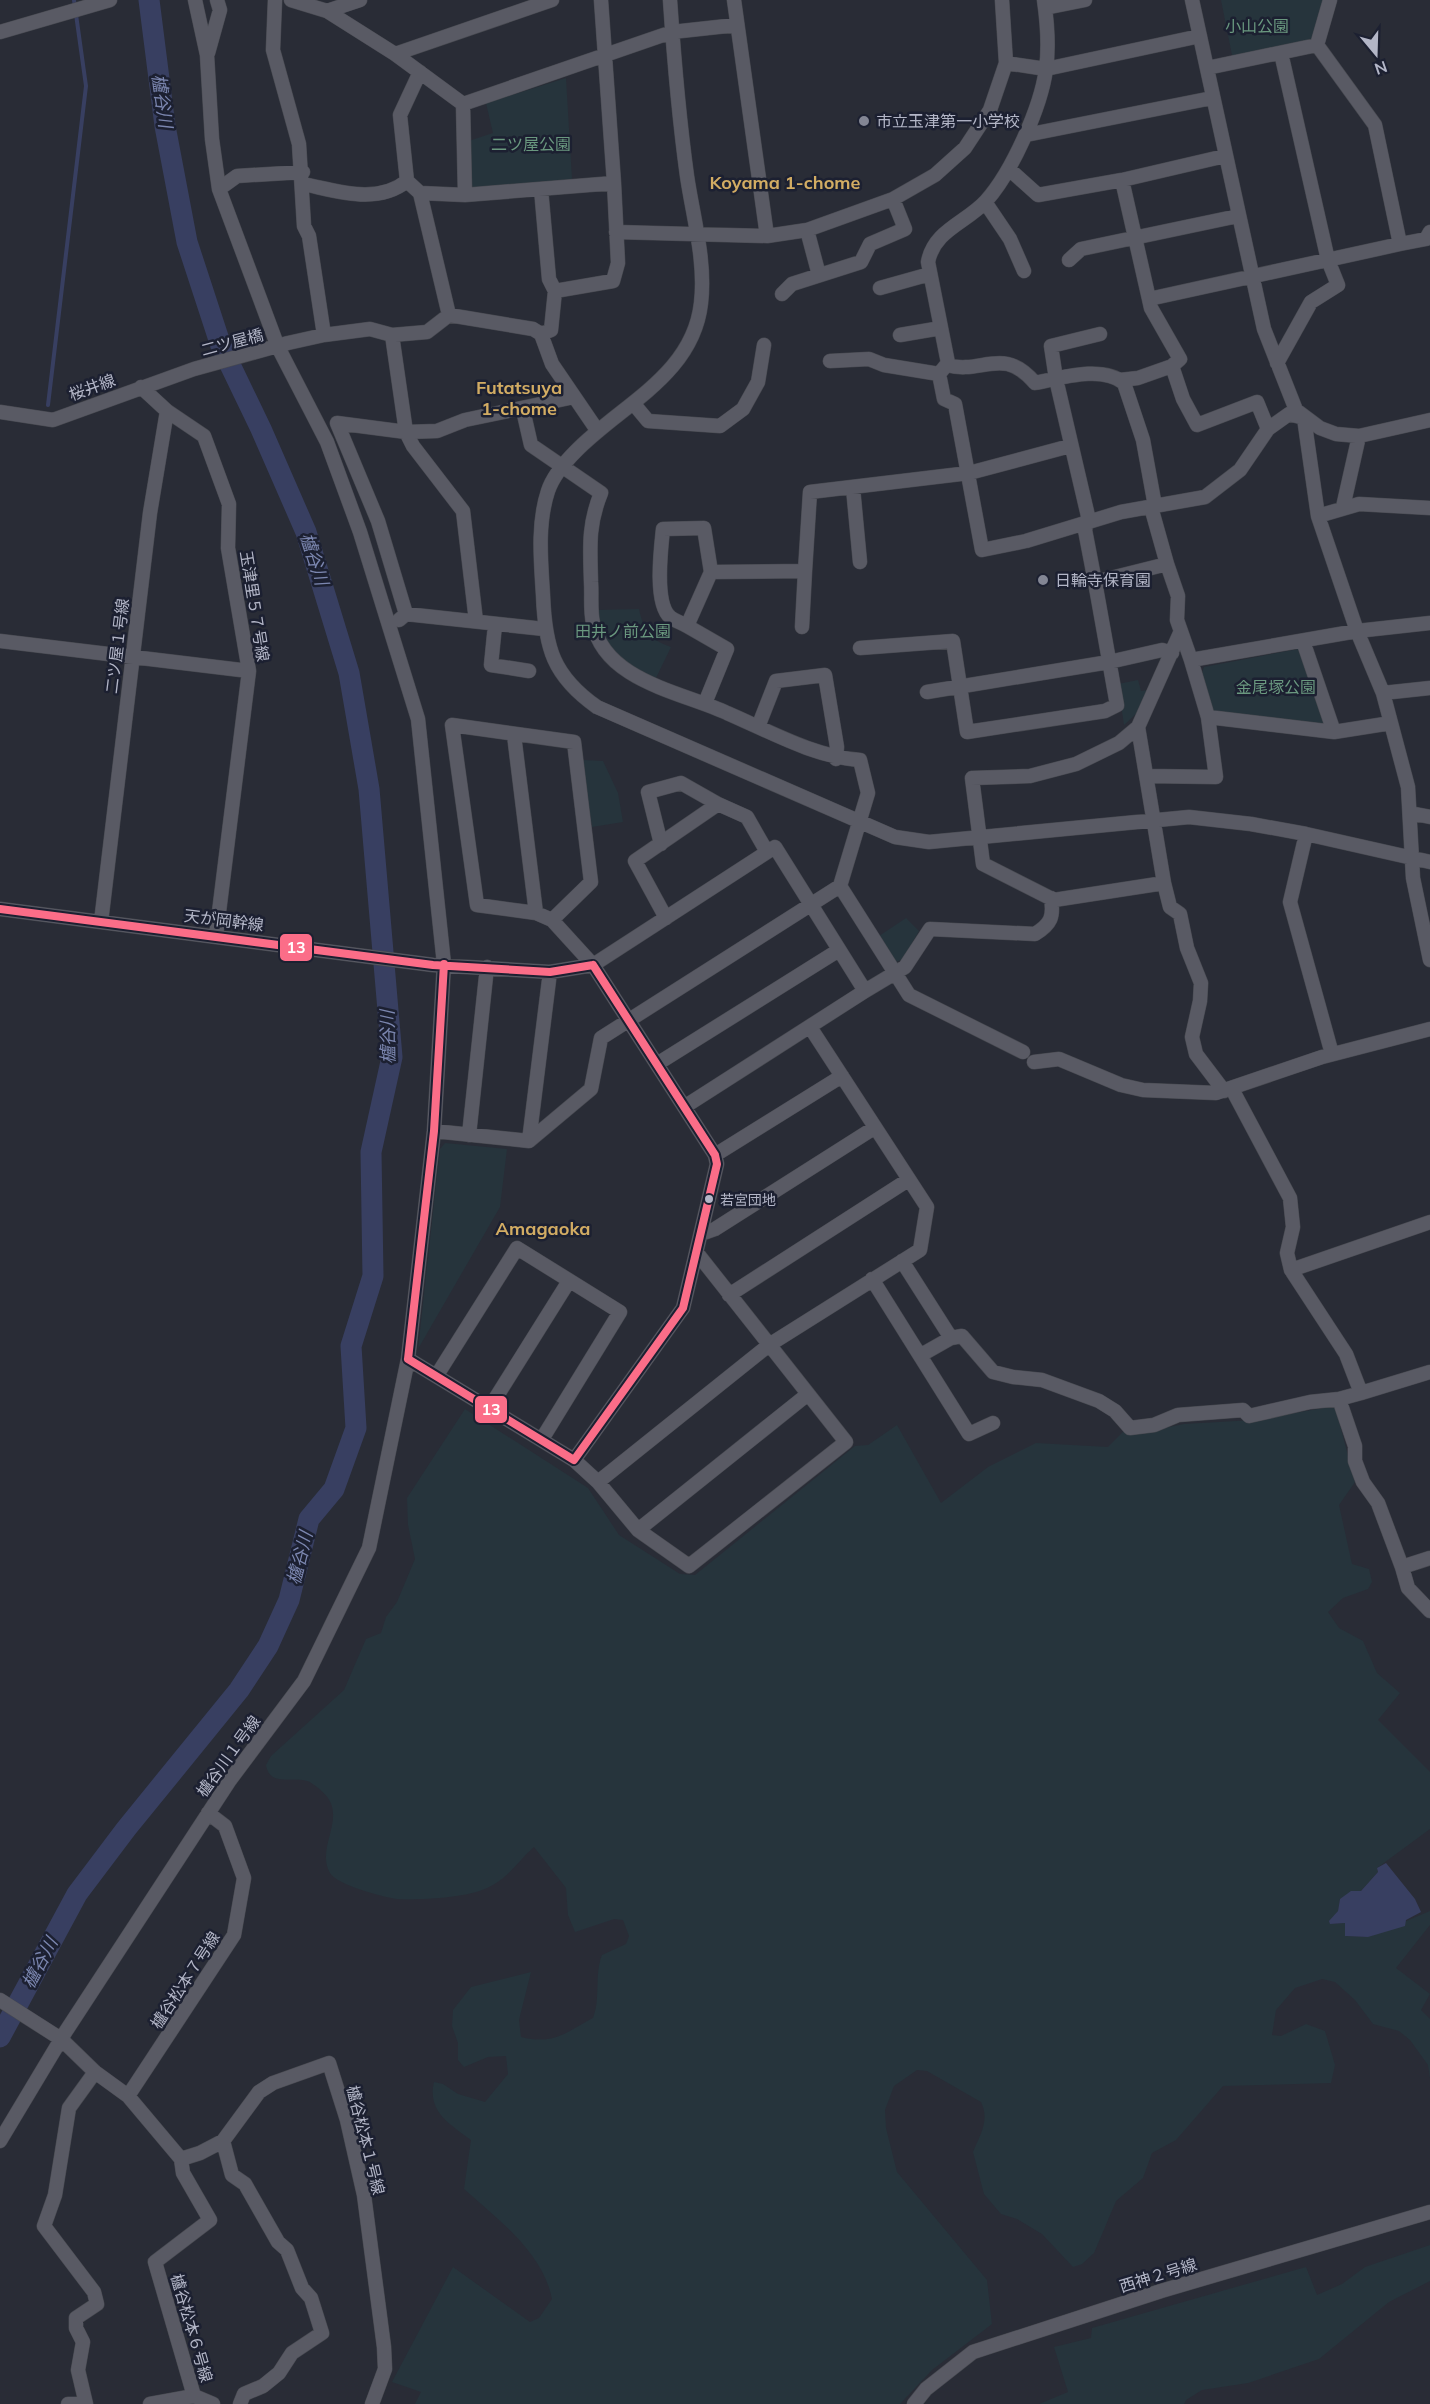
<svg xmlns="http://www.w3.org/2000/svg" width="1430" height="2404" font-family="Mulish,'Noto Sans JP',sans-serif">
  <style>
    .green { fill: #26343c }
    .water { fill: #383f61 }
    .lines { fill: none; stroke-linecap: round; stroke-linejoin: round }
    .stream { stroke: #383f61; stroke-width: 4 }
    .river { stroke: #383f61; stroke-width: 21 }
    .minor-casing { stroke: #474950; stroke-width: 15 }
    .minor { stroke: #595a64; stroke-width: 14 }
    .bus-1-casing { stroke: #1c2031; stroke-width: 12 }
    .bus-1 { stroke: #fb6d88; stroke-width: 8 }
    .poi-dot { fill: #838694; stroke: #1c2031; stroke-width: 2 }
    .bus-dot { fill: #b3b6c7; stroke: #1c2031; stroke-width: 2 }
    .labels { text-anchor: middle; stroke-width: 5; stroke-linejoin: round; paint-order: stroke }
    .bus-label { font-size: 14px; fill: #b3b6c7; stroke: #1c2031; text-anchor: start }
    .park-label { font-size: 16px; fill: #6a987f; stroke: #1c2031 }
    .poi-label { font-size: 16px; fill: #b3b6c7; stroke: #1c2031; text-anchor: start }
    .street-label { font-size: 16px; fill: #b3b6c7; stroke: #1c2031 }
    .water-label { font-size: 18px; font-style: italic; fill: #7b86af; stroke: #1c2031 }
    .neighbourhood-label { font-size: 18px; font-weight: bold; fill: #d2ac63; stroke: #1c2031 }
    .line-badge { stroke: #1c2031; stroke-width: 2 }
    .badge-label { font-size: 16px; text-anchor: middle; font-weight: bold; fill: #fff }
  </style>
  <rect width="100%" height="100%" fill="#292c36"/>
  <!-- green -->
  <path class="green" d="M 1221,0 L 1326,0 L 1316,36 L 1311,41 L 1233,60 Z
    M 566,78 L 572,179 L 475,190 L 471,184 L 469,141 L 493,133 L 486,103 Z
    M 639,609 C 644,631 649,639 671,647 L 655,680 C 613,661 610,654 596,610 Z
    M 1298,649 L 1326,720 L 1324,726 L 1212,713 L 1201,675 L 1204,667 Z
    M 1138,680 L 1141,691 L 1148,690 L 1137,713 L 1124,725 L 1118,684 Z
    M 582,760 L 603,761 L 618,793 L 623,822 L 592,827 Z
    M 906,918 L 919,931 L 903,959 L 896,962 L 879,936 Z
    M 445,1143 L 507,1149 L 500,1207 L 418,1349 L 440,1149 Z
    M 1335,1406 L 1355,1482 L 1339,1505 L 1352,1564 L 1369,1569 L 1372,1582 L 1368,1589 L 1343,1598 L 1328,1612 L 1339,1628 L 1363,1641 L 1377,1673 L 1400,1693 L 1378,1720 L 1430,1772 L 1430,1829 L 1377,1868 L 1378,1872 L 1361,1891 L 1340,1899 L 1338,1911 L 1330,1924 L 1345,1923 L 1345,1936 L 1368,1937 L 1430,1911 L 1430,1925 L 1396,1968 L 1430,1994 L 1421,2010 L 1430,2019 L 1430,2078 L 1428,2065 L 1410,2040 L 1399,2031 L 1373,2024 L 1355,2000 L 1335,1982 L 1322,1979 L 1295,1988 L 1276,2010 L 1272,2035 L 1281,2036 L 1306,2024 L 1325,2031 L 1335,2065 L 1331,2083 L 1223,2086 L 1176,2140 L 1152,2153 L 1143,2178 L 1116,2201 L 1094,2253 L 1082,2264 L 1073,2267 L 1042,2234 L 1017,2219 L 1001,2214 L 984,2194 L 973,2152 C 980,2135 990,2120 981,2102 L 927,2071 L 917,2070 L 894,2086 L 885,2110 L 886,2128 L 897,2172 L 987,2280 L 992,2324 L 932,2370 L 900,2404 L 415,2404 L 421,2392 L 392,2382 L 453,2267 L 530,2322 L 539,2318 L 552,2299 C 543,2253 498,2219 464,2189 L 471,2140 C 450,2124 427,2112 434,2082 L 443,2084 L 458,2094 L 485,2102 L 508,2074 L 506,2056 L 488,2057 L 464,2067 L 458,2060 L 458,2043 L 452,2026 L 453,2010 L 471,1987 L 531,1972 L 519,2020 L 521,2037 C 554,2045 565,2033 593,2018 C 601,1998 594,1975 602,1955 L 626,1944 L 629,1936 L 623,1920 L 614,1919 L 575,1932 L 568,1915 L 566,1888 L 534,1847 C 517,1862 509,1878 487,1888 C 466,1898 421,1900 397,1899 C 383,1897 337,1885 330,1873 C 316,1849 344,1821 328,1798 C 325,1793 312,1782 307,1781 C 291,1776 270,1787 266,1765 L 271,1756 L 344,1690 L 366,1639 L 381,1633 L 386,1617 L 397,1602 L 415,1559 L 408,1525 L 407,1498 L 465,1409 L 588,1488 L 619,1535 L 680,1574 L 695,1575 L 855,1446 L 868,1445 L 897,1425 L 941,1503 L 988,1467 L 1036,1443 L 1108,1447 L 1125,1430 L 1135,1434 L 1184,1424 L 1254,1420 Z
    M 1430,2245 L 1430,2281 L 1389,2302 L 1319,2359 L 1248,2383 L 1202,2390 L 1186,2400 L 1184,2404 L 1039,2404 L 1068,2392 L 1054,2347 L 1091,2338 L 1092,2328 L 1306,2267 L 1317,2295 L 1342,2284 L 1365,2267 Z"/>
  <!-- water -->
  <path class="water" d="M 1386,1863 L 1415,1899 L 1421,1912 L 1406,1920 L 1405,1926 L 1368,1937 L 1345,1936 L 1345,1923 L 1330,1924 L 1329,1921 L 1338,1911 L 1340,1899 L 1351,1891 L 1361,1891 L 1378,1872 L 1377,1868 Z"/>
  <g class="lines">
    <!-- stream -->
    <path class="stream" d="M 48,405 L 86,86 L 74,0"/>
    <!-- river -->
    <path class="river" d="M 0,2037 L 77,1894 L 126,1829 L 239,1690 L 268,1646 L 289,1600 L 309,1519 L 334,1489 L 356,1428 L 351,1346 L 373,1276 L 371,1152 L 392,1057 L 369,789 L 349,673 L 306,532 L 261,429 L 221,346 L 187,242 L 165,126 L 149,0"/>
    <!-- minor casing -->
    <g class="minor-casing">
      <path id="minor" d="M 275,0 L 273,50 L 299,144 L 304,226 L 309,236 L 324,335
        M 291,0 L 327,11 L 395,54 L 463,104 L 672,32 L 736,25
        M 670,0 C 674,59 679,118 687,176 C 693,217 706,261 701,303 C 693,375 622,404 576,451 C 565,462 553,476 548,491 C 537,524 541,562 543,595 C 545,648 553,676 597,707 L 895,837 L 929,842 L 1189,817 L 1251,824 L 1306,834 L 1430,862
        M 734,0 L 767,236
        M 1044,0 C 1047,21 1049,48 1046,69 C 1041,107 1012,172 986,201 C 966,223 934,230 928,262 L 948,363 L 939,374 L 944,399 L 955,404 L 982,550 L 1026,541 L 1121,512 L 1205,497 L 1240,470 L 1268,429 L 1289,414 L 1304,418
        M 1192,0 L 1264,329 L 1296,410 L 1320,428 L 1336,434 L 1359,436 L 1430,420
        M 1045,8 L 1085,0
        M 327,11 L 360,0
        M 0,32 L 110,0
        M 1317,45 L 1330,0
        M 208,53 L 220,10 L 217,0
        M 395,54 L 552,0
        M 1006,63 L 1046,69 L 1200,36
        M 420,72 L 400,115 L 407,181 L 420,193 L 449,315
        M 463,104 L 465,195 L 614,183 L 601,0
        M 1026,135 L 1212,98
        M 1009,169 L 1038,195 L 1122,180 L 1225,156
        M 1122,180 L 1149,299 L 1400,244 L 1375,125 L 1317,45 L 1207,68
        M 303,184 C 338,191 377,205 407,181
        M 219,189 L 237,176 L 303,172
        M 541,189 L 549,279 L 555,291 L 613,281 L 618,263 L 614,183
        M 420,193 L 465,195
        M 985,202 L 1010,239 L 1024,271
        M 807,230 L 819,275
        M 616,232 L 767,236 L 807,230 L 893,199 L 935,175 L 965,148 L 990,110 L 1006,63 L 1002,0
        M 1400,244 L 1426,239 L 1430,232
        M 1069,260 L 1081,249 L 1238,216
        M 880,288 L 930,274
        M 782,294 L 792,284 L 861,262 L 870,244 L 905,229 L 893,199
        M 1149,299 L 1151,308 L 1180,359 L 1172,366 L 1183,399 L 1197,425 L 1257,402 L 1268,429
        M 541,334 L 551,330 L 555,291
        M 1100,334 L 1051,346 L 1056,379 L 1088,516 L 1085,530 L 1095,582 L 1167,564 L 1178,596 L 1177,620 L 1191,660 L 1357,631 L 1430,623
        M 392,335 L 406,432 L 413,446 L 463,511 L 476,621
        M 900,335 L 941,328
        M 830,361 L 869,359 L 884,365 L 939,374
        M 1277,363 L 1311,302 L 1338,285 L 1328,260 L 1281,53
        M 947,365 C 982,375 1003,345 1035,383 C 1061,378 1102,365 1124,383 L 1143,440 L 1155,506
        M 1120,380 L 1138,378 L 1172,366
        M 633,403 L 648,421 L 720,426 L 743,409 L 758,382 L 764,345
        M 523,410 L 531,445 L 601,493 C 588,525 590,547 591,582 C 592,595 590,610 593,623 C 604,681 682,692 727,713 C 769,731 814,757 860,760 L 868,793 L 840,886 L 909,995 L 1023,1052
        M 167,411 L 204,436 L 229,504 L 228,548 L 249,671 L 216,936
        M 0,412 L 53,420 L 194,369 L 288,343 L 324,335 L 370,329 L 392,335 L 427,332 L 449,315 L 533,329 L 541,334 L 552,364 L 597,430
        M 1304,418 L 1318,516 L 1357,631 L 1383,693 L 1408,787 L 1413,878 L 1430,960
        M 853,488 L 860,562
        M 1151,507 L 1167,564
        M 1343,507 L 1359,436
        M 1318,516 L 1359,504 L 1430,508
        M 406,614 L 378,521 L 337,423 L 406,432 L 437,431 L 465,420 L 574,397
        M 399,620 L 406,614 L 544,629
        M 495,625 L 491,665 L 529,671
        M 687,626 C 682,623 675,621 670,617 C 654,603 661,548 663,529 L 704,528 L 711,572
        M 802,627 L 805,571
        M 0,641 L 249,671
        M 1303,641 L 1334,732
        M 860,648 L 953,641 L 967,732 L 1105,711 L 1117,705 L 1095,582
        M 1191,660 L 1208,717 L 1334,732 L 1391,723
        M 927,692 L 1109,662 L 1162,650 L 1172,653
        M 1383,693 L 1430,688
        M 705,703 L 727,649 L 687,626 L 711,572 L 805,571 L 810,492 L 969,473 L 1070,446
        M 452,725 L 574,742 L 591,882 L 552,920 L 536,913 L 477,905 Z
        M 758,727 L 776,681 L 825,675 L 837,747 L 836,759
        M 1138,727 L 1164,883 L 1054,900 L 983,864 L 972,778 L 1030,776 L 1076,764 L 1119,743 L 1138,727 L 1180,633
        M 514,735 L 536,913
        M 1147,776 L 1216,777 L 1208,717
        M 1410,813 L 1430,817
        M 1306,834 L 1290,902 L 1332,1054
        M 661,844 L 648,792 L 681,783 L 718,804
        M 1164,883 L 1170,907 L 1180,914 L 1187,948 L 1201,983 L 1200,1001 L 1192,1037 L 1196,1054 L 1224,1091
        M 0,909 L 433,965 L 550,972 L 593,965 L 775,847 L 865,991 L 684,1107
        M 666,918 L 635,861 L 718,804 L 747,817 L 767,852
        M 552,920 L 593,965 L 715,1155 L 717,1164 L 683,1308 L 574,1460
        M 101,922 L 150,513 L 167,411 L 141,387
        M 865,991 L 905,967 L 930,929 L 1035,934 C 1051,924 1054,917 1051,898
        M 1034,1062 L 1059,1059 L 1121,1085 L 1143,1090 L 1216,1093 L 1322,1057 L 1430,1029
        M 657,1064 L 839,950
        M 1232,1089 L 1290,1198 L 1293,1227 L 1287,1253 L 1291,1270 L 1346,1354 L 1361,1393 L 1430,1372
        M 434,1131 L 529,1141 L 550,972
        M 469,1135 L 487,967
        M 529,1141 L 591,1089 L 601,1038 L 840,886
        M 715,1155 L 842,1076
        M 701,1234 L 715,1229 L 874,1128
        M 902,1261 L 951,1338 L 921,1355
        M 1291,1270 L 1430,1222
        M 872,1279 L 969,1434 L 993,1423
        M 729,1295 L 908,1180
        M 951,1338 L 962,1336 L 993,1372 L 1013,1377 L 1042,1380 L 1099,1401 L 1115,1411 L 1130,1428 L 1154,1425 L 1178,1415 L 1243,1410 L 1249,1416 L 1310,1402 L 1339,1399
        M 408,1359 L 574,1460 L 598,1482 L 638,1530 L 689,1566 L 846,1442 L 697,1253
        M 437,1375 L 517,1248 L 620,1312 L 542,1439
        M 1361,1393 L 1339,1399 L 1355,1446 L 1355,1461 L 1363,1482 L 1378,1503 L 1402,1567
        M 490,1407 L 569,1281
        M 598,1482 L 769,1345 L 920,1250 L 927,1207 L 810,1027
        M 638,1530 L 808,1394
        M 1430,1558 L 1402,1567 L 1408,1588 L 1430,1611
        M 0,2000 L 61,2039 L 95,2072 L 128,2096 L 181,2159
        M 128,2096 L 234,1935 L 244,1878 L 225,1826 L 208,1813
        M 0,2141 L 66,2031 L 230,1780 L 304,1681 L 369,1548 L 408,1359 L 434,1131 L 444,964 L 418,719 L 360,532 L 327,442 L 278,347 L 219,189 L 212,139 L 207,55 L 195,0
        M 223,2141 L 232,2175 L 245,2184 L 278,2242 L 287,2250 L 302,2288 L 311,2298 L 322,2333 L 292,2353 L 279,2373 L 263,2386 L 244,2394 L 240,2404
        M 181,2159 L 200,2153 L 223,2141 L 259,2092 L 273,2083 L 329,2063 L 347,2120 L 364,2195 L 384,2347 L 385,2369 L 372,2404
        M 181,2159 L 183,2173 L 210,2220 L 155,2262 L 194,2396
        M 194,2396 L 213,2404
        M 68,2404 L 82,2404
        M 86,2404 L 78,2370 L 83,2342 L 76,2328 L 76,2318 L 97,2304 L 94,2292 L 44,2226 L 55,2195 L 69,2108 L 95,2072
        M 150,2404 L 194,2396
        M 914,2404 L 926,2389 L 973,2352 L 1161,2291 L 1430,2212"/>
    </g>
    <!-- minor -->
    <use href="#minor" class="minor"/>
    <!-- bus-1 casing -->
    <g class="bus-1-casing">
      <path id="bus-1" d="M 0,909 L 433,965 L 550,972 L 593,965
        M 408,1359 L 434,1131 L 444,964
        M 408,1359 L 574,1460
        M 574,1460 L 683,1308 L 717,1164 L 715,1155 L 593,965"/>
    </g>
    <!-- bus-1 -->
    <use href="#bus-1" class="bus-1"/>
  </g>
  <!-- markers -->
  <g class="poi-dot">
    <circle cx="864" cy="121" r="6"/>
    <circle cx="1043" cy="580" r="6"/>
  </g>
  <circle class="bus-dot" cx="709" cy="1199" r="5"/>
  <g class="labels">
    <!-- bus labels -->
    <g class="bus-label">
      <text x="720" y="1205">若宮団地</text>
    </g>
    <!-- park labels -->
    <g class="park-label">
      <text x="1257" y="32">小山公園</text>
      <text x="531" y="150">二ツ屋公園</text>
      <text x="623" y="637">田井ノ前公園</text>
      <text x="1276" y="693">金尾塚公園</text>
    </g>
    <!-- poi labels -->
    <g class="poi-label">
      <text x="876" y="127">市立玉津第一小学校</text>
      <text x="1055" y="586">日輪寺保育園</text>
    </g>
    <!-- street labels -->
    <g class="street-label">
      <text transform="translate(232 342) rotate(-15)" y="6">二ツ屋橋</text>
      <text transform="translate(92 387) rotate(-20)" y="6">桜井線</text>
      <text transform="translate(255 606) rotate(81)" y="6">玉津里５７号線</text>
      <text transform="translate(117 646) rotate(-83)" y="6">二ツ屋１号線</text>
      <text transform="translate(224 920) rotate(7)" y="6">天が岡幹線</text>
      <text transform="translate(228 1756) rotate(-54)" y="6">櫨谷川１号線</text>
      <text transform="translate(185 1980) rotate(-57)" y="6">櫨谷松本７号線</text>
      <text transform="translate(366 2140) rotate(76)" y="6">櫨谷松本１号線</text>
      <text transform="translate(1158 2275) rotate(-17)" y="6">西神２号線</text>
      <text transform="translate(192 2328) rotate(74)" y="6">櫨谷松本６号線</text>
    </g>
    <!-- water labels -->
    <g class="water-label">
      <text transform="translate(162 101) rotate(82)" y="6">櫨谷川</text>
      <text transform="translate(314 559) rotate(72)" y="6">櫨谷川</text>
      <text transform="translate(388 1037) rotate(-91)" y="6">櫨谷川</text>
      <text transform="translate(300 1558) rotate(-76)" y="6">櫨谷川</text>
      <text transform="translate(40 1963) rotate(-62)" y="6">櫨谷川</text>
    </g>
    <!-- neighbourhood labels -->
    <g class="neighbourhood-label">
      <text x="785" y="189">Koyama 1-chome</text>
      <text x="519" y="394">Futatsuya<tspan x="519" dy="21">1-chome</tspan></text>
      <text x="543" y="1235">Amagaoka</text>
    </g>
  </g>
  <g class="line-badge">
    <rect x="279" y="933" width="34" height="29" rx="6" fill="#fb6d88"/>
    <rect x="474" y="1395" width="34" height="29" rx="6" fill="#fb6d88"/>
  </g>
  <g class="badge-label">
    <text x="296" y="953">13</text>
    <text x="491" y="1415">13</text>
  </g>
  <!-- north arrow -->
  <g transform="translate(1376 54) rotate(161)" stroke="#1c2031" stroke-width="4.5" paint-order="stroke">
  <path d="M0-4.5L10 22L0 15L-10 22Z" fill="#b3b6c7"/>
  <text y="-9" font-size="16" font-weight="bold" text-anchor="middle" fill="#b3b6c7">N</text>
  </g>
</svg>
